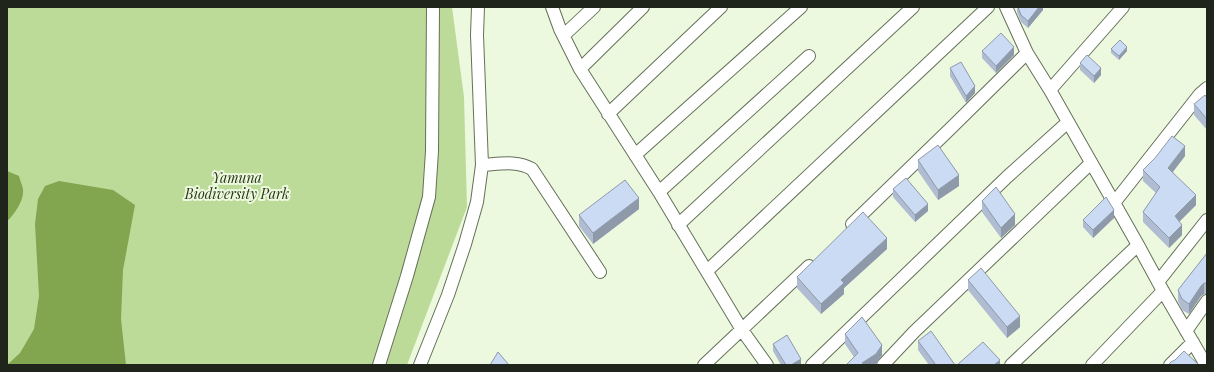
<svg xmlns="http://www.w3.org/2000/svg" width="1214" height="372" font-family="'Playfair Display',serif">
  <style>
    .green { fill: #bddb98 }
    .water { fill: #82a550 }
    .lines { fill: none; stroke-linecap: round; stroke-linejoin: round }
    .minor-casing { stroke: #657059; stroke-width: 14 }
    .minor { stroke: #fff; stroke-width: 12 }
    .wall { fill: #afbcd1 }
    .shaded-wall { fill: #8e99aa }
    .building { fill: #cbdbf3; stroke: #8e99aa }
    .labels { text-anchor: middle; stroke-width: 4; stroke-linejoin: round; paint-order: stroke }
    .park-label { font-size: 14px; font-style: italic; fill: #2a3815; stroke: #ecf9df }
  </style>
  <rect width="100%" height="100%" fill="#ecf9df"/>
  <!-- green -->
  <path class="green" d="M 7,7 L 452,7 L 464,97 L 467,207 L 407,365 L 7,365 Z"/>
  <!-- water -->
  <path class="water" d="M 7,171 L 19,176 C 20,181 24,188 23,193 C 23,201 13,217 7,221 Z
    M 59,181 L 113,190 L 135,205 L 123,270 L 121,319 L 126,365 L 7,365 L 20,353 L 34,329 L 39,296 L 35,224 L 38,199 L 45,186 Z"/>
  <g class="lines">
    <!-- minor casing -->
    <g class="minor-casing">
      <path id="minor" d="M 552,7 L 560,29 L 580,69 L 659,192 L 742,330 L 767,365
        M 1006,7 L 1027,53 L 1050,90 L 1138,245 L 1163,291 L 1206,365
        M 564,35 L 594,7
        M 580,69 L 643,7
        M 1050,90 L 1123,7
        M 608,114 L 721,7
        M 635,155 L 801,7
        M 482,165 C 499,164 517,160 532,169 L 600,272
        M 659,192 L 809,56
        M 1114,203 L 1200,94 L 1207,88
        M 852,224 L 951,128 L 1027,53
        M 678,225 L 913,7
        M 707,271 L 988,7
        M 1158,282 L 1207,220
        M 1186,331 L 1207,301
        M 379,365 L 407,276 L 429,197 L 432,151 L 433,7
        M 420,365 L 448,295 L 465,244 L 477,202 L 482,165 L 477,35 L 478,7
        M 704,365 L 809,266
        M 812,365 L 1007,177 L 1068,122
        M 883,365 L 914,332 L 1091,163
        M 1011,365 L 1138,245
        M 1092,365 L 1163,291
        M 1170,365 L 1193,342"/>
    </g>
    <!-- minor -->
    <use href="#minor" class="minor"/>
  </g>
  <!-- wall -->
  <path class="wall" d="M 1017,7 L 1043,7 L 1043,10 L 1028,28 L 1021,22 L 1017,12 Z
    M 1111,49 L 1127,51 L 1119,60 L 1111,53 Z
    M 982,51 L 1014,55 L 996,73 L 982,58 Z
    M 1080,63 L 1101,75 L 1094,83 L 1080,70 Z
    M 950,68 L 975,93 L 966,103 L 950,76 Z
    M 1207,98 L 1207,130 L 1194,115 L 1194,104 Z
    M 1185,156 L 1173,172 L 1196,205 L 1179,222 L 1182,235 L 1169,248 L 1143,222 L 1143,212 L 1156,193 L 1143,181 L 1143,170 Z
    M 918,160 L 959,186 L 938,200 L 918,171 Z
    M 893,189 L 928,211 L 915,222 L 893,197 Z
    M 982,201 L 1015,225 L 1001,238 L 982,212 Z
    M 639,209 L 593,244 L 579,226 L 579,215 Z
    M 1114,218 L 1093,238 L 1083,227 L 1083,220 Z
    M 887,249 L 844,288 L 844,294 L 821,314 L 797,288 L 797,277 Z
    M 1207,253 L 1207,294 L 1204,294 L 1201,296 L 1189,314 L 1182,310 L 1178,301 L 1178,290 Z
    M 968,280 L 1020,327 L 1007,338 L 968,290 Z
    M 845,334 L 882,355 L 876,364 L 874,365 L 846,365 L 854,357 L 845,344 Z
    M 918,341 L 955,365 L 929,365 L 918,350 Z
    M 773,344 L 801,365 L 781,365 L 773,351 Z"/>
  <!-- shaded-wall -->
  <path class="shaded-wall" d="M 1039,7 L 1043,7 L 1043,10 L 1028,28 L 1028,21 Z
    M 1014,47 L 1014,55 L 996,73 L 996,66 Z
    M 1127,47 L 1127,51 L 1119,60 L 1119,56 Z
    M 1101,68 L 1101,75 L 1094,83 L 1094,76 Z
    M 975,86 L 975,93 L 966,103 L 966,96 Z
    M 1185,146 L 1185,156 L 1168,178 L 1168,168 Z
    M 959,175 L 959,186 L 938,200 L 938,190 Z
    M 1196,195 L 1196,205 L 1175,226 L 1175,216 Z
    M 639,198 L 639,209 L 593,244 L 593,233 Z
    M 928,204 L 928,211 L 915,222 L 915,215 Z
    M 1114,210 L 1114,218 L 1093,238 L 1093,230 Z
    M 1015,214 L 1015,225 L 1001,238 L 1001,228 Z
    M 1182,225 L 1182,235 L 1169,248 L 1169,238 Z
    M 887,238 L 887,249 L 844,288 L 844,294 L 821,314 L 821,304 L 841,280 Z
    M 1204,283 L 1204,294 L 1201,296 L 1189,314 L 1189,304 L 1201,286 Z
    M 1020,316 L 1020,327 L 1007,338 L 1007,327 Z
    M 882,345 L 882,355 L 876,364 L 874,365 L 862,365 L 862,363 Z
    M 801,359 L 801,365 L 791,365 Z
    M 1000,360 L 1000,365 L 994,365 Z"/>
  <!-- building -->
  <path class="building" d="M 1018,7 L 1039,7 L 1028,21 L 1021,15 Z
    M 1001,33 L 1014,47 L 996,66 L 982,51 Z
    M 1120,40 L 1127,47 L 1119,56 L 1111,49 Z
    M 1087,55 L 1101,68 L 1094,76 L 1080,63 Z
    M 961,62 L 975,86 L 966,96 L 950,68 Z
    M 1205,95 L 1207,98 L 1207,119 L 1194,104 Z
    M 1172,136 L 1185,146 L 1168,168 L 1196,195 L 1175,216 L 1182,225 L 1169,238 L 1143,212 L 1160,187 L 1143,170 L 1155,158 Z
    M 938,145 L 959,175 L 938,190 L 918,160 Z
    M 906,178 L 928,204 L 915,215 L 893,189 Z
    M 625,180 L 639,198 L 593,233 L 579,215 Z
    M 996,187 L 1015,214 L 1001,228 L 982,201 Z
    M 1106,197 L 1114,210 L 1093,230 L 1083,220 Z
    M 863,212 L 887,238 L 841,280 L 844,283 L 821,304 L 797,277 Z
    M 1207,253 L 1207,283 L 1204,283 L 1201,286 L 1189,304 L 1182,299 L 1178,290 Z
    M 981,268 L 1020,316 L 1007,327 L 968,280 Z
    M 862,317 L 882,345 L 876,354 L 862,363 L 865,365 L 846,365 L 858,353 L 845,334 Z
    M 931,331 L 955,365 L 936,365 L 918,341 Z
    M 787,335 L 801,359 L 791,365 L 786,365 L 773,344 Z
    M 983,342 L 1000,360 L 994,365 L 957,365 Z
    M 1184,351 L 1199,365 L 1168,365 L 1171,362 L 1175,360 Z
    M 498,352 L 509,365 L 490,365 Z"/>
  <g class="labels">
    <!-- park labels -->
    <g class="park-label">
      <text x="237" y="183">Yamuna<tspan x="237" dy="16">Biodiversity Park</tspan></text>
    </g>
  </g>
  <!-- border -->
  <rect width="1214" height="372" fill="none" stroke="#20251b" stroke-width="16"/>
</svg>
